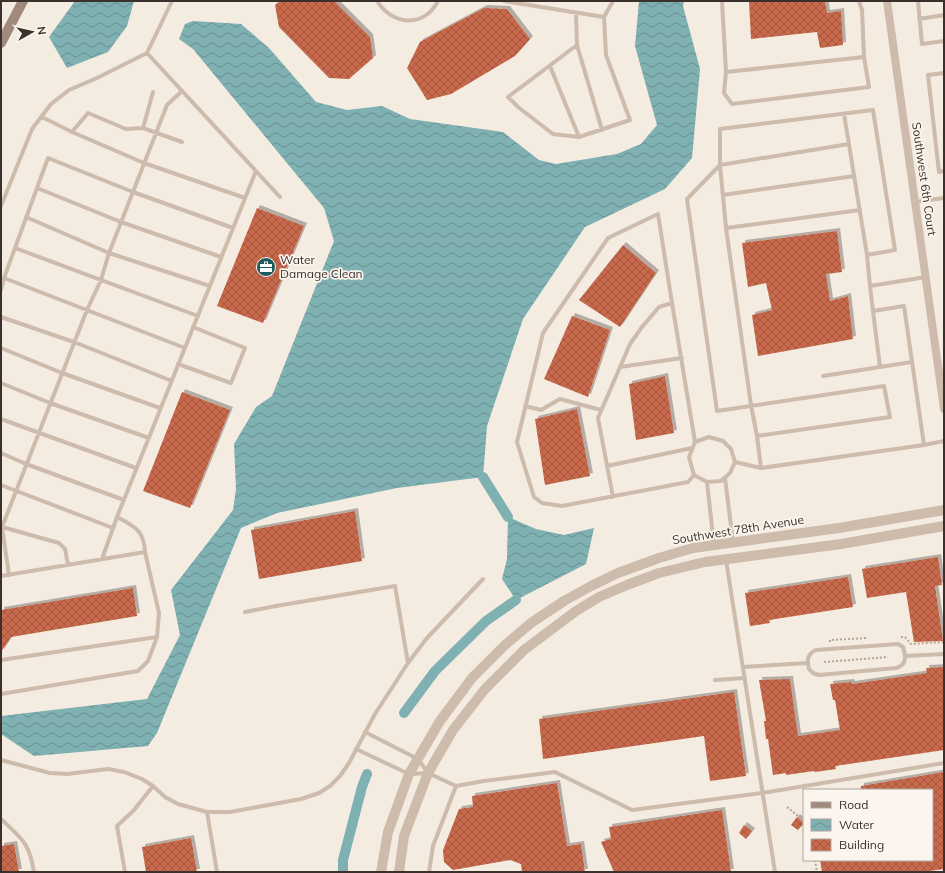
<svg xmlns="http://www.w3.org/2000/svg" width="945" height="873" font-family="Mulish,sans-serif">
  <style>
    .water { fill: url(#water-waves) }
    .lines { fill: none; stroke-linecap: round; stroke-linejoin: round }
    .canal { stroke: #7fb0b2; stroke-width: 10 }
    .building { fill: url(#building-cross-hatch); filter: url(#shadow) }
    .path { stroke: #b9a596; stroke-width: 2; stroke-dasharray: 2 2; stroke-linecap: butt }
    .service { stroke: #cdbbac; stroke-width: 4 }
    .minor { stroke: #cdbbac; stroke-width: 8 }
    .tertiary { stroke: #cdbbac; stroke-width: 10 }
    .secondary { stroke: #a18a7d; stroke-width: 10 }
    .labels { text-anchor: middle; stroke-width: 3.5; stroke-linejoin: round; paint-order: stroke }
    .street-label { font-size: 12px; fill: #3b302b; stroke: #fbf5ee }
    .poi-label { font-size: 12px; fill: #3b302b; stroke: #fbf5ee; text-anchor: start }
  </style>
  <defs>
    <pattern id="water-waves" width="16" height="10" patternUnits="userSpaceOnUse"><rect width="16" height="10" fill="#7fb0b2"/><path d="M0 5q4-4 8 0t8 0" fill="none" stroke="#699091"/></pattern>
    <pattern id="building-cross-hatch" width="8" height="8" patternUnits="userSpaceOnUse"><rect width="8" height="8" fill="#c8694b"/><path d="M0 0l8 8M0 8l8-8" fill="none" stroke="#a4573f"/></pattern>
    <filter id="shadow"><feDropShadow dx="3" dy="-3" stdDeviation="0" flood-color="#0004"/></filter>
  </defs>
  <rect width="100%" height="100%" fill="#f4ebe1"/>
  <!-- water -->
  <path class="water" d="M 75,1 L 134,1 L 127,26 L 108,52 L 67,68 L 49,37 Z
    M 639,1 L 684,1 L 683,6 L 700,69 L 692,158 L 665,189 L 585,227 L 523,319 L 487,426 L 483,477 L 397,488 L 277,513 L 241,528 L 157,733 L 148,746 L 34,756 L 1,734 L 1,716 L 147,699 L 180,635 L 171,590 L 233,510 L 236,489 L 234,444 L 256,407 L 272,396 L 334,241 L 324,208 L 193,49 L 179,39 L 185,24 L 193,21 L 241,24 L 269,48 L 316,102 L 347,110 L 382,106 L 410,119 L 503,132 L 539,160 L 556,164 L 617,154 L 641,144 L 657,125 L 635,46 Z
    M 508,517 L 536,529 L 564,535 L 594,528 L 586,564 L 516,600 L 502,579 L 507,559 Z"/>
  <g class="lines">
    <!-- canal -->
    <path class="canal" d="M 483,477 L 508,517
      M 404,713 L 435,671 L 486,621 L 516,600
      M 343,872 L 343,860 L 362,787 L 367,774"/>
  </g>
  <!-- building -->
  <path class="building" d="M 280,1 L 334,1 L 370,37 L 373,58 L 349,79 L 329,78 L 279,27 L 275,5 Z
    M 749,1 L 825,1 L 827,13 L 841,11 L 843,45 L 820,48 L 817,32 L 751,39 Z
    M 484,8 L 507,9 L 530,39 L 515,56 L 451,94 L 427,100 L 407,68 L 420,42 Z
    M 257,208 L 304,226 L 263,323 L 217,306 Z
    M 837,231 L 842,272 L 826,274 L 830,301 L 848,296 L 853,339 L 758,356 L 752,315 L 772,310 L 766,283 L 748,287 L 742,243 Z
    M 623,245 L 656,273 L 620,327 L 579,300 Z
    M 572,316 L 610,330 L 588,397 L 544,379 Z
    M 665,376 L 674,433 L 636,440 L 629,384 Z
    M 182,392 L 230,410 L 190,508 L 143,491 Z
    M 577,409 L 590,476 L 545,485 L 535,419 Z
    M 355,511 L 362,561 L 259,579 L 251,530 Z
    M 938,557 L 942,585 L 935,586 L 943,641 L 914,642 L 906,592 L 867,598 L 862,569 Z
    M 848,577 L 853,607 L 769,620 L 770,623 L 750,626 L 745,593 Z
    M 133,588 L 137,616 L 11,637 L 1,652 L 1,610 Z
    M 944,667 L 944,750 L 835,766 L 836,769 L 815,772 L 814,771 L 786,775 L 786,773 L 773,775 L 768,739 L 766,739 L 764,721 L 766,721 L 759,680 L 790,679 L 798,736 L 840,730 L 835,700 L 833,700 L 830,684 L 851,682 L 852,684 L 927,673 L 926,668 Z
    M 734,692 L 746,776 L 710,781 L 704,736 L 543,759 L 539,719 Z
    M 944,772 L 944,869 L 922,872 L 822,872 L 820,860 L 932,860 L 932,790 L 861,790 L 861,786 Z
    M 557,783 L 567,846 L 581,844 L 585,872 L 522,872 L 521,864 L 510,860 L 453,870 L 444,862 L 443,850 L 459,809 L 473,807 L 472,796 Z
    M 722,810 L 731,872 L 614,872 L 601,842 L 611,839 L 609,827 Z
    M 797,817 L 804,823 L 798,830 L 791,825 Z
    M 744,825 L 752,831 L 746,839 L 739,833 Z
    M 191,838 L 197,872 L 146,872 L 142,847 Z
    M 14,844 L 19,872 L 1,872 L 1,846 Z"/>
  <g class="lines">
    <!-- path -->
    <path class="path" d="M 901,637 L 905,637 L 911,644 L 944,642
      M 830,642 L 830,640 L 868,638
      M 824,662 L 888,657
      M 787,807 L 804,821
      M 815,860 L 817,872"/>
    <!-- service -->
    <path class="service" d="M 377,1 C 393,26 424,28 438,1
      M 504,1 L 604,17
      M 722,1 L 726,72 L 864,57 L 862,10 L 859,1
      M 918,1 L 922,44 L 944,41
      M 576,13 L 577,45 L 508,97 L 518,107 L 553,134 L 579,137 L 630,120 L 606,55 L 604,17 L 613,1
      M 919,19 L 944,15
      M 577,45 L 602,130
      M 147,53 L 280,197
      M 550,66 L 579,137
      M 726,72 L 724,93 L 732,104 L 869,87 L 864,57
      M 944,73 L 928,75 L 939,172 L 944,171
      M 844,114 L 867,255
      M 42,117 L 72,132 L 144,163 L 245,198
      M 143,128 L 153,92
      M 72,132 L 88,113 L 126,129 L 143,128 L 182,142
      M 37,188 L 121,222 L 221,257
      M 723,195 L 854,176
      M 915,202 L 944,198
      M 1,206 L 32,129 L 51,104 L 69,90 L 97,78 L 147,53 L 172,1
      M 26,217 L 109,253 L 210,286
      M 726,228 L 860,210
      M 15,248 L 198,316
      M 926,277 L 870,286 L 873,311 L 904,306 L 924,445 L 944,441
      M 4,278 L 185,348
      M 870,286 L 867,255 L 895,250 L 873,110 L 720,129 L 720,165 L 687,199 L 717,411 L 884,386 L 890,417 L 757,436 L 761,468 L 924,445
      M 1,290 L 4,278 L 48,158 L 133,192 L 233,228
      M 672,303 L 695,442
      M 873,311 L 880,367 L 912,362
      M 1,317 L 74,342 L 172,381
      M 1,348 L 62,373 L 160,408
      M 178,364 L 231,383 L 245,348 L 193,327
      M 620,367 L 682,358
      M 823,376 L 880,367
      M 1,383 L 50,403 L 149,438
      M 525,406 L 541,410 L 560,399 L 601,410
      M 1,419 L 136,468
      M 757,436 L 751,405 L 726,228 L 720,165 L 849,144
      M 1,453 L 26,464 L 124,500
      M 735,462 L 730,473 L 721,481 L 707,482 L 694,475 L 689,457 L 695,442 L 709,437 L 723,441 L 731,449 L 735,462 L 761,468
      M 607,466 L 692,448
      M 725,478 L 733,542
      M 707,482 L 714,545
      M 1,485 L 113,528
      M 613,497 L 598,418 L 630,344 L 642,327 L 659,307 L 672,303 L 658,214 L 608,238 L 543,333 L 517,442 L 534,497 L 542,503 L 562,506 L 688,482 L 694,475
      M 2,527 L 59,543 L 65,549 L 68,565
      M 102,559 L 117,517
      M 726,560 L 775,872
      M 9,575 L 2,527 L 87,310 L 101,280 L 109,253 L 167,105 L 182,91
      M 1,576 L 145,552 C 144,530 135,527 117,517 L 256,171
      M 245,612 L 276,606 L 395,586 L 408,663
      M 898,644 L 903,647 C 906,656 907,665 896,668 L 819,675 L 813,673 L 809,669 C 807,660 807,654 816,650 Z
      M 905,656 L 944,654
      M 1,660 L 157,637
      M 743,667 L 808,663
      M 715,680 L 745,678
      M 1,694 L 138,671 L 148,661 L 157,637 L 159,613 L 145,552
      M 365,732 L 418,759 L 428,773
      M 356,749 L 409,774 L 428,773 L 456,786 L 484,781 L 555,772 L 632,810 L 762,793 L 944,763
      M 1,760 L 50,773 L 67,774 L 108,769 L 124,772 L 142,779 L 153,786 L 165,797 L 178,804 L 207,812 L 230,812 L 301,799 L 319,793 L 330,786 L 340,776 L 349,763 L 375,714 L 408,663 L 427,638 L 483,579
      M 207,812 L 217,872
      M 1,819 C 22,839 29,842 34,872
      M 125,872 L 117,826 L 134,810 L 153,786
      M 429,872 L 433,846 L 456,786"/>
    <!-- minor -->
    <path class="minor" d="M 887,1 L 944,409"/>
    <!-- tertiary -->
    <path class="tertiary" d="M 381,872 L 388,832 L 409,774 L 440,721 L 472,678 L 505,645 L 531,623 L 564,601 L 591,586 L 618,573 L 659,558 L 693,548 L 839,528 L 944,510
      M 399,872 L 404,836 L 428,773 L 453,730 L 485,689 L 524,650 L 576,611 L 599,597 L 627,585 L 659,573 L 705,562 L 841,544 L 944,526"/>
    <!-- secondary -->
    <path class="secondary" d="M 1,43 L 23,1"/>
  </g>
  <!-- icons -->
  <defs>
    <g id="office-disc" transform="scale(1)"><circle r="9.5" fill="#1f5a5e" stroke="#fbf5ee"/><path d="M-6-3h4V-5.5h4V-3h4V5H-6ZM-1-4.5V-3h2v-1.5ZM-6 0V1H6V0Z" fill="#fff"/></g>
  </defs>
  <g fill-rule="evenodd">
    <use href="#office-disc" x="266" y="267"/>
  </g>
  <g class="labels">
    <!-- street labels -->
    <g class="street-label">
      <text transform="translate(924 179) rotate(82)" y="4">Southwest 6th Court</text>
      <text transform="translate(738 530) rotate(-9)" y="4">Southwest 78th Avenue</text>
    </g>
    <!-- poi labels -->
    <g class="poi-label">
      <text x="280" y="264">Water<tspan x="280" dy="14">Damage Clean</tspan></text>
    </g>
  </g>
  <!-- border -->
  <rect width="945" height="873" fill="none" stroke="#3b302b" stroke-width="4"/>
  <!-- legend -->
  <rect x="803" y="789" width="130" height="72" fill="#fbf5ee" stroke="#aea6a0"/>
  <rect x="811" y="802" width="20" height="6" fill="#a18a7d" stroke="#aea6a0"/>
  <text x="839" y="809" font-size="12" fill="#3b302b">Road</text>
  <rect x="811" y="819" width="20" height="12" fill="url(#water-waves)" stroke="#aea6a0"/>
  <text x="839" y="829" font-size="12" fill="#3b302b">Water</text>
  <rect x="811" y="839" width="20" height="12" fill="url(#building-cross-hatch)" stroke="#aea6a0"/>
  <text x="839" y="849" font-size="12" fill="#3b302b">Building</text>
  <!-- north arrow -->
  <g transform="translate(32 32) rotate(82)" stroke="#fbf5ee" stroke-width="3" paint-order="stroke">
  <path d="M0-3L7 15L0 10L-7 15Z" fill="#3b302b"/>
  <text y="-6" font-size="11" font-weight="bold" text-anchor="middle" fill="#3b302b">N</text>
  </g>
</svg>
